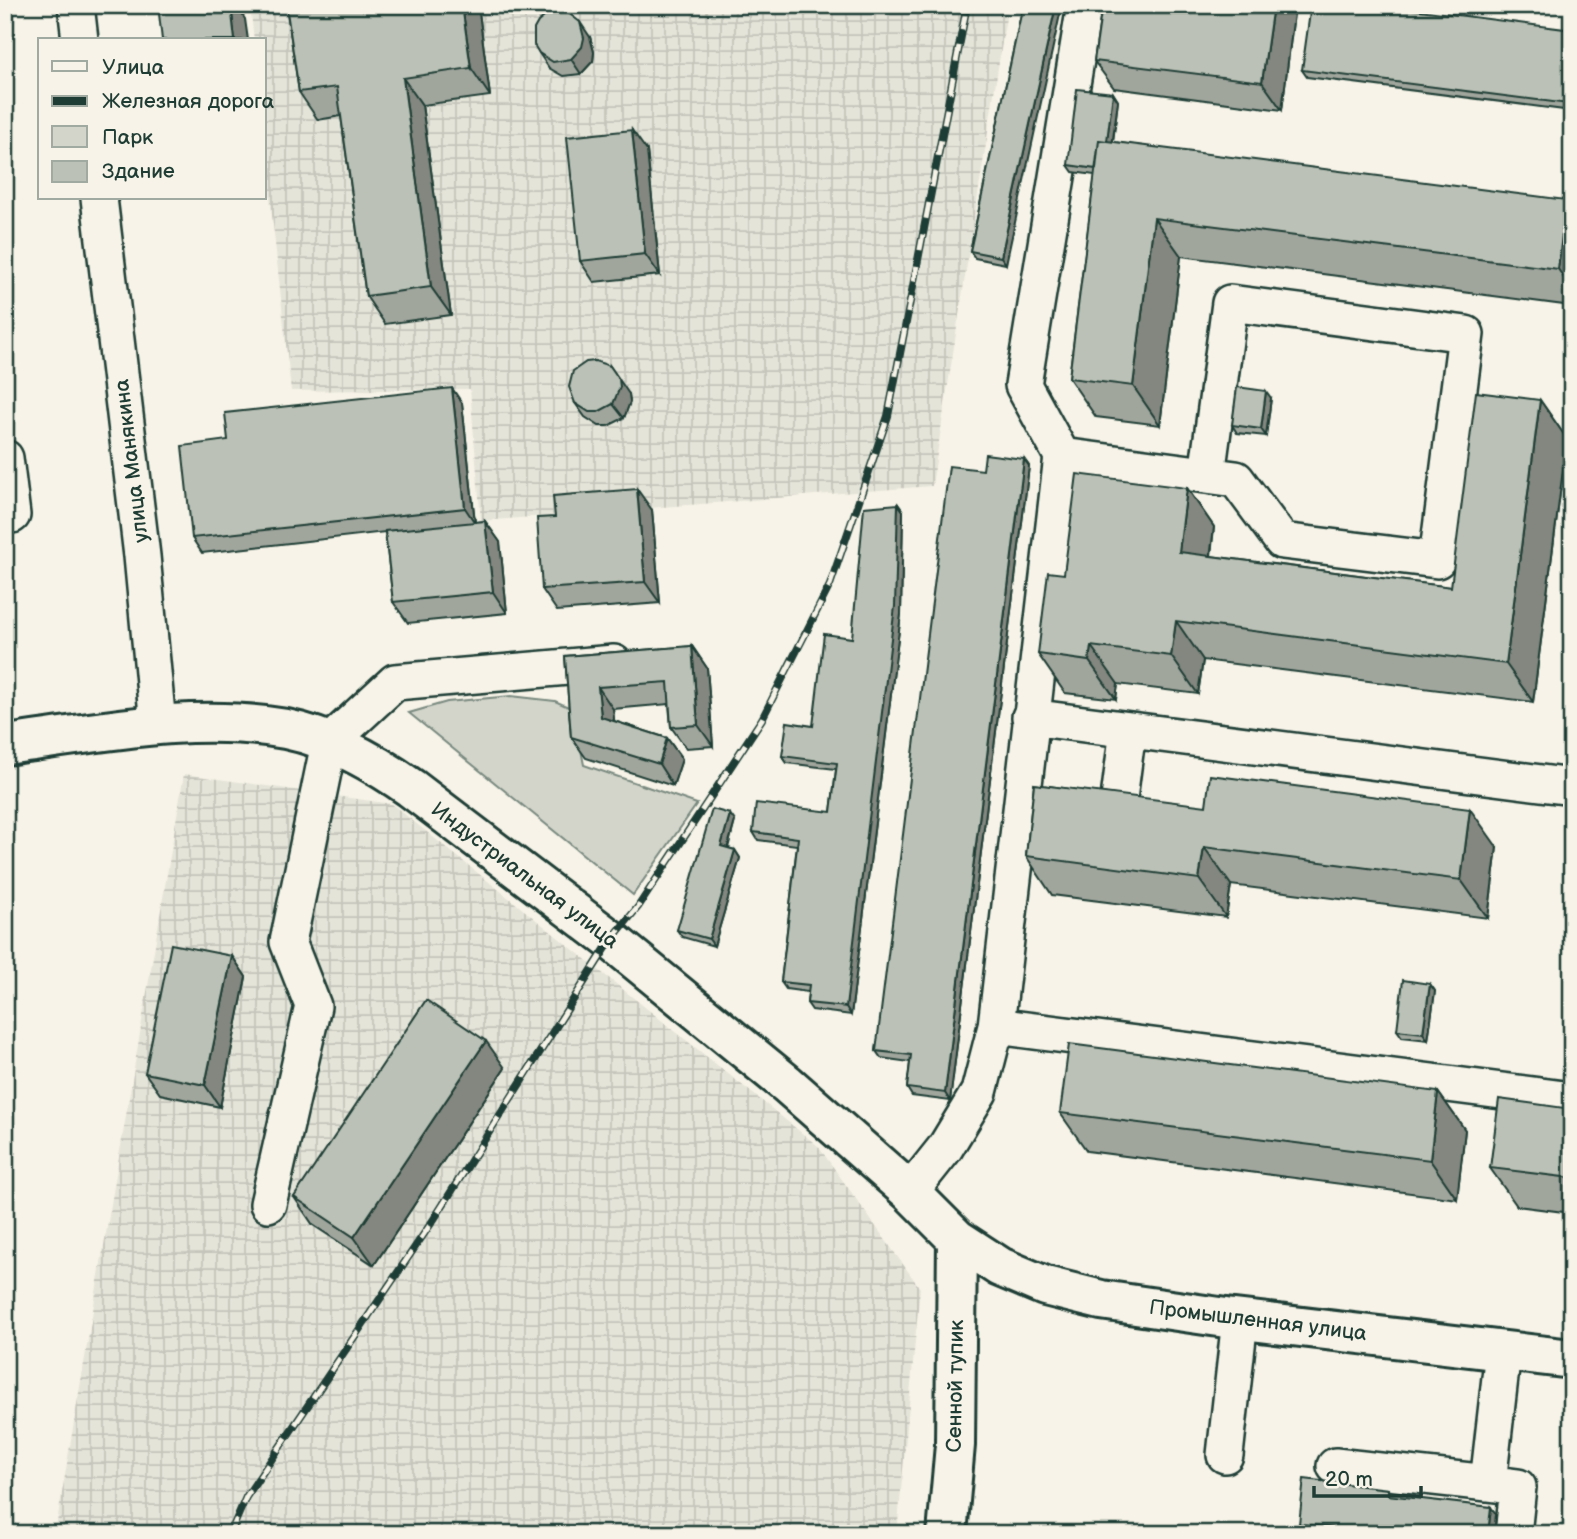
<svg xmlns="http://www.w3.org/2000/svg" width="1577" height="1539" font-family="'Balsamiq Sans',sans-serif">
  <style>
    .industrial { fill: url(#industrial-grid) }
    .green { fill: #d3d5ca; stroke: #79897f; stroke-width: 2 }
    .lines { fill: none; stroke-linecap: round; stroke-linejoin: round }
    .minor-casing { stroke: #1f3d34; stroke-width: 40 }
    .major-casing { stroke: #1f3d34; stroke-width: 44 }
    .minor { stroke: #f7f3e8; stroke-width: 35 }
    .major { stroke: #f7f3e8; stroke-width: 38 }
    .rail-casing { stroke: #1f3d34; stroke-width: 8 }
    .rail { stroke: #f7f3e8; stroke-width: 5; stroke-dasharray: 16; stroke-linecap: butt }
    .wall { fill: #a1a69d; stroke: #1f3d34; stroke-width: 2 }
    .shaded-wall { fill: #83877f; stroke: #1f3d34; stroke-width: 2 }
    .building { fill: #bbc1b6; stroke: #1f3d34; stroke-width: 2 }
    .labels { text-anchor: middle; stroke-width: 6; stroke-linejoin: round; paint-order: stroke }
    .street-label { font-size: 21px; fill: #1f3d34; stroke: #f7f3e8 }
  </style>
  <defs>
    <pattern id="industrial-grid" width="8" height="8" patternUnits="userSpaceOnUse" patternTransform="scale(1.75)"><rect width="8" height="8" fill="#e5e4d9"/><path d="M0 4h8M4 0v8" fill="none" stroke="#c4c4bb"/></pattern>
  </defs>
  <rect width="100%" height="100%" fill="#f7f3e8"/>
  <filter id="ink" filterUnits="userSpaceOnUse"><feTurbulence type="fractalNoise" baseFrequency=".0143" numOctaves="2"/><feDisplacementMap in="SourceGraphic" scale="14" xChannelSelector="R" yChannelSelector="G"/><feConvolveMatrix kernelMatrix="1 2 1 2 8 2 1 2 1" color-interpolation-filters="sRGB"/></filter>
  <g filter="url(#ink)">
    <!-- industrial -->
    <path class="industrial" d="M 250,5 L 1008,5 L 932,486 L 481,521 L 470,389 L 291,391 L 264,141 L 264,40 L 254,40 Z
      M 184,774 L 392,804 L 818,1146 L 920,1288 L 897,1534 L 55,1534 Z
      M 1568,1466 L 1572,1467 L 1572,1534 L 1560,1534 Z"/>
    <!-- green -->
    <path class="green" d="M 511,696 L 555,701 L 573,709 L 584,765 L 697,804 L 633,895 L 409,713 L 447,702 Z"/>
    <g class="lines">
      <!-- minor casing -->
      <g class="minor-casing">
        <path id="minor" d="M 76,5 L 80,40
          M 99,198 L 142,556 L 158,725
          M 1062,456 L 1236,479 L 1282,541 L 1437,560 L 1466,334 L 1230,303 L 1207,475
          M 5,458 L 12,515 L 5,515
          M 1030,717 L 1572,787
          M 1118,806 L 1128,730
          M 996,1026 L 1572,1100
          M 910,1192 L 945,1148 L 979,1092 L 996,1026 L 1062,456 L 1023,385 L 1085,5
          M 268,1204 L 313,1006 L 288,942 L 329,743 L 395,682 L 614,663
          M 1503,1351 L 1488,1483 L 1518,1487 L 1513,1534
          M 1225,1455 L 1240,1319
          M 1335,1466 L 1488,1483"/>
      </g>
      <!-- major casing -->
      <g class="major-casing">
        <path id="major" d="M 5,745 C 97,733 193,712 286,729 C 331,738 374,762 411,788 L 611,940 L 787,1084 L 910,1192 L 957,1239 L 1000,1267 L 1045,1286 L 1101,1300 L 1226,1318 L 1572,1359
          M 947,1534 L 955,1445 L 957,1239"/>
      </g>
      <!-- minor -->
      <use href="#minor" class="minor"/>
      <!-- major -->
      <use href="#major" class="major"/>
      <!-- rail casing -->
      <g class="rail-casing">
        <path id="rail" d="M 230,1534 L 246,1497 L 434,1219 L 611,940 L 638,907 L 762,719 L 830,585 L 888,416 L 967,5"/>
      </g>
      <!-- rail -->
      <use href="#rail" class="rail"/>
    </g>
    <!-- wall -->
    <path class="wall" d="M 286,5 L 478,5 L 490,96 L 422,105 L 451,315 L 385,324 L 366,296 L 341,116 L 318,120 L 299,92 Z
      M 1023,5 L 1006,264 L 975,258 L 970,251 Z
      M 1102,5 L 1295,5 L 1282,110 L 1114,88 L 1094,61 Z
      M 1572,30 L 1572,111 L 1307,77 L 1302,70 Z
      M 590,37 L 594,52 L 593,61 L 581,74 L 563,76 L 549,68 L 539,53 Z
      M 1113,93 L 1118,101 L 1113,142 L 1572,208 L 1572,306 L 1181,256 L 1160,425 L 1096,417 L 1069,378 L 1095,175 L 1073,172 L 1068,165 Z
      M 647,151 L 660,275 L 594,282 L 580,261 Z
      M 629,394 L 630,402 L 624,418 L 608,426 L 599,426 L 585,417 L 575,403 Z
      M 1271,398 L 1266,436 L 1237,433 L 1232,425 Z
      M 1540,400 L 1567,439 L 1533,702 L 1203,660 L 1198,694 L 1118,684 L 1116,699 L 1065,693 L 1038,654 L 1064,574 L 1187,488 L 1214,527 L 1211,556 L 1451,587 Z
      M 462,403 L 475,522 L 485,521 L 500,542 L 507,613 L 408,623 L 393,602 L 385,532 L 202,553 L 192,538 L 228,440 Z
      M 1024,459 L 1029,466 L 950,1101 L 912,1096 L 907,1088 L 910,1062 L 881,1058 L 876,1051 L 983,470 Z
      M 898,504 L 903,511 L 901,614 L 851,1015 L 812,1010 L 807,1003 L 808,992 L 786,989 L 781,982 L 797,845 L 758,840 L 753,832 L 831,812 L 836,769 L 787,763 L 782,756 L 813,726 L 852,638 Z
      M 652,510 L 660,603 L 557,611 L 542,589 Z
      M 692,646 L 707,668 L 713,746 L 686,748 L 671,727 L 669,704 L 613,709 L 614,721 L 667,738 L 682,759 L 673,786 L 586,758 L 571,737 L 565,656 Z
      M 1034,784 L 1497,847 L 1488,918 L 1231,885 L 1226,917 L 1052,895 L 1026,856 Z
      M 735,821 L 728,848 L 735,850 L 740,858 L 714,946 L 682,937 L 677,930 Z
      M 232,956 L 246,977 L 220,1107 L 160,1094 L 145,1073 Z
      M 1430,984 L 1435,991 L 1428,1040 L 1402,1037 L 1397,1030 Z
      M 505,1068 L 374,1265 L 313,1225 L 294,1197 Z
      M 1438,1092 L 1465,1130 L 1457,1199 L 1087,1151 L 1060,1113 Z
      M 1572,1109 L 1572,1213 L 1517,1206 L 1490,1168 Z
      M 1393,1496 L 1496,1514 L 1494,1534 L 1328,1534 L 1304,1531 L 1299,1524 Z"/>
    <!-- shaded-wall -->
    <path class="shaded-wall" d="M 231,5 L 236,5 L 245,19 L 248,40 L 235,40 Z
      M 462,5 L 478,5 L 490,96 L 471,68 Z
      M 1056,5 L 1062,5 L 1006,264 L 1001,257 Z
      M 1273,5 L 1295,5 L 1282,110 L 1262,82 Z
      M 580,22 L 590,37 L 594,52 L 593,61 L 581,74 L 571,59 Z
      M 1572,72 L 1572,110 L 1568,104 Z
      M 403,78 L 422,105 L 451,315 L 431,287 Z
      M 1113,93 L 1118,101 L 1108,177 L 1103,170 Z
      M 632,130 L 647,151 L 660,275 L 645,254 Z
      M 1566,200 L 1572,208 L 1572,290 L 1558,269 Z
      M 1154,218 L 1181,256 L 1160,425 L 1133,386 Z
      M 610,366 L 629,394 L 630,402 L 624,418 L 613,404 Z
      M 452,388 L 462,403 L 475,523 L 465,508 Z
      M 1266,391 L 1271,398 L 1266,436 L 1261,429 Z
      M 1540,400 L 1567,439 L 1533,702 L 1506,664 Z
      M 1024,459 L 1029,466 L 950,1101 L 945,1093 Z
      M 1187,488 L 1214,527 L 1206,590 L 1179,552 Z
      M 637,489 L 652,510 L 660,603 L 645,582 Z
      M 898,504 L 903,511 L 901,614 L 851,1015 L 846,1007 Z
      M 485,521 L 500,542 L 507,613 L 493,592 Z
      M 1176,621 L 1203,660 L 1198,694 L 1171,656 Z
      M 692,646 L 707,668 L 713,746 L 698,725 Z
      M 1091,646 L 1118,684 L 1116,699 L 1089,661 Z
      M 598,687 L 613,709 L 616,738 L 601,717 Z
      M 667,738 L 682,759 L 673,786 L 659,764 Z
      M 1470,809 L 1497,847 L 1488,918 L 1461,880 Z
      M 730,814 L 735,821 L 726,853 L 721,846 Z
      M 1204,847 L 1231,885 L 1226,917 L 1199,879 Z
      M 735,850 L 740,858 L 714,946 L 709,939 Z
      M 232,956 L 246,977 L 220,1107 L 205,1085 Z
      M 1430,984 L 1435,991 L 1428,1040 L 1423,1033 Z
      M 486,1041 L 505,1068 L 374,1265 L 354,1237 Z
      M 1438,1092 L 1465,1130 L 1457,1199 L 1430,1160 Z
      M 1491,1507 L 1496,1514 L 1494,1534 L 1488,1534 Z"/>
    <!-- building -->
    <path class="building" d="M 158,5 L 231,5 L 235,40 L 162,40 Z
      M 286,5 L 462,5 L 471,68 L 403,78 L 431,287 L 366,296 L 337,87 L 299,92 Z
      M 1023,5 L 1056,5 L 1001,257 L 970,251 Z
      M 1102,5 L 1273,5 L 1262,82 L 1094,61 Z
      M 1311,5 L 1381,5 L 1572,30 L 1572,72 L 1568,104 L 1302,70 Z
      M 550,12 L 567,12 L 580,22 L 584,38 L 582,47 L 571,59 L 553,62 L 539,53 L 534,45 L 534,29 L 538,22 Z
      M 1077,89 L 1113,93 L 1107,141 L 1099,140 L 1096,169 L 1068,165 Z
      M 632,130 L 645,254 L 580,261 L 567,137 Z
      M 1099,140 L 1566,200 L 1558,269 L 1154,218 L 1133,386 L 1069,378 Z
      M 595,361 L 610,366 L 619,379 L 620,387 L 613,404 L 598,412 L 589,412 L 575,403 L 569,387 L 573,371 L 586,362 Z
      M 1237,387 L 1266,391 L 1261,429 L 1232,425 Z
      M 452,388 L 465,508 L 192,538 L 182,446 L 228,440 L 225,413 Z
      M 1476,392 L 1540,400 L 1506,664 L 1176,621 L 1171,656 L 1091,646 L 1089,661 L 1038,654 L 1048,572 L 1064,574 L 1077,474 L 1187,488 L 1179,552 L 1451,587 Z
      M 985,454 L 1024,459 L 945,1093 L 907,1088 L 911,1055 L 876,1051 L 949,466 L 983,470 Z
      M 637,489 L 645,582 L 542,589 L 537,518 L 555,517 L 553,496 Z
      M 898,504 L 895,606 L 846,1007 L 807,1003 L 809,985 L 781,982 L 798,838 L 753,832 L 756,803 L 831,812 L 837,763 L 782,756 L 787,722 L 813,726 L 824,634 L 852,638 L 864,507 Z
      M 485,521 L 493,592 L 393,602 L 385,531 Z
      M 692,646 L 698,725 L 671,727 L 668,682 L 598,687 L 601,717 L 667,738 L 659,764 L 571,737 L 565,656 Z
      M 1210,775 L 1470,809 L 1461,880 L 1204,847 L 1199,879 L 1026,856 L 1034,784 L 1206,806 Z
      M 712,809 L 730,814 L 721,846 L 735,850 L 709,939 L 677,930 Z
      M 171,944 L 232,956 L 205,1085 L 145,1073 Z
      M 1403,980 L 1430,984 L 1423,1033 L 1397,1030 Z
      M 426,1000 L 486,1041 L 354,1237 L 294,1197 Z
      M 1069,1044 L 1438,1092 L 1430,1160 L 1060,1113 Z
      M 1499,1099 L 1572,1109 L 1572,1178 L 1490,1168 Z
      M 1304,1479 L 1388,1489 L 1388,1495 L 1491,1507 L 1488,1534 L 1440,1534 L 1384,1527 L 1384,1533 L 1299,1524 Z
      M 1019,1531 L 1046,1534 L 1018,1534 Z"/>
  </g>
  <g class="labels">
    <!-- street labels -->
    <g class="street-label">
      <text transform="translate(131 461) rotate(-97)" y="7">улица Манякина</text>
      <text transform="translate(525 875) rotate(37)" y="7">Индустриальная улица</text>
      <text transform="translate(1258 1320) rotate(7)" y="7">Промышленная улица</text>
      <text transform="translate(955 1386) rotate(-89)" y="7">Сенной тупик</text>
    </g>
  </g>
  <!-- margin -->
  <rect width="1577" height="1539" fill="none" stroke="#f7f3e8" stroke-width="28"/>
  <rect x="14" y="14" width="1549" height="1511" fill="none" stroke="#1f3d34" stroke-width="2.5" filter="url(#ink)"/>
  <!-- legend -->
  <rect x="38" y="38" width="228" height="161" fill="#f7f3e8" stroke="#a1aaa0" stroke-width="2"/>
  <rect x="52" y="61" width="35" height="10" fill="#f7f3e8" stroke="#a1aaa0" stroke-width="2"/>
  <text x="102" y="74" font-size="21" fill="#1f3d34">Улица</text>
  <rect x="52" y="96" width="35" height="10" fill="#1f3d34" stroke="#a1aaa0" stroke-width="2"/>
  <text x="102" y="108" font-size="21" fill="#1f3d34">Железная дорога</text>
  <rect x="52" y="126" width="35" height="21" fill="#d3d5ca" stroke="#a1aaa0" stroke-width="2"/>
  <text x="102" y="144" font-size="21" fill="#1f3d34">Парк</text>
  <rect x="52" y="161" width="35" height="21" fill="#bbc1b6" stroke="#a1aaa0" stroke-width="2"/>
  <text x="102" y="178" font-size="21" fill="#1f3d34">Здание</text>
  <!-- scale -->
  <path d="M1314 1486v10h107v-10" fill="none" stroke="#1f3d34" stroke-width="3.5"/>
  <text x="1325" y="1486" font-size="21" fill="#1f3d34" stroke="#f7f3e8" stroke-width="5" paint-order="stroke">20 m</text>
</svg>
